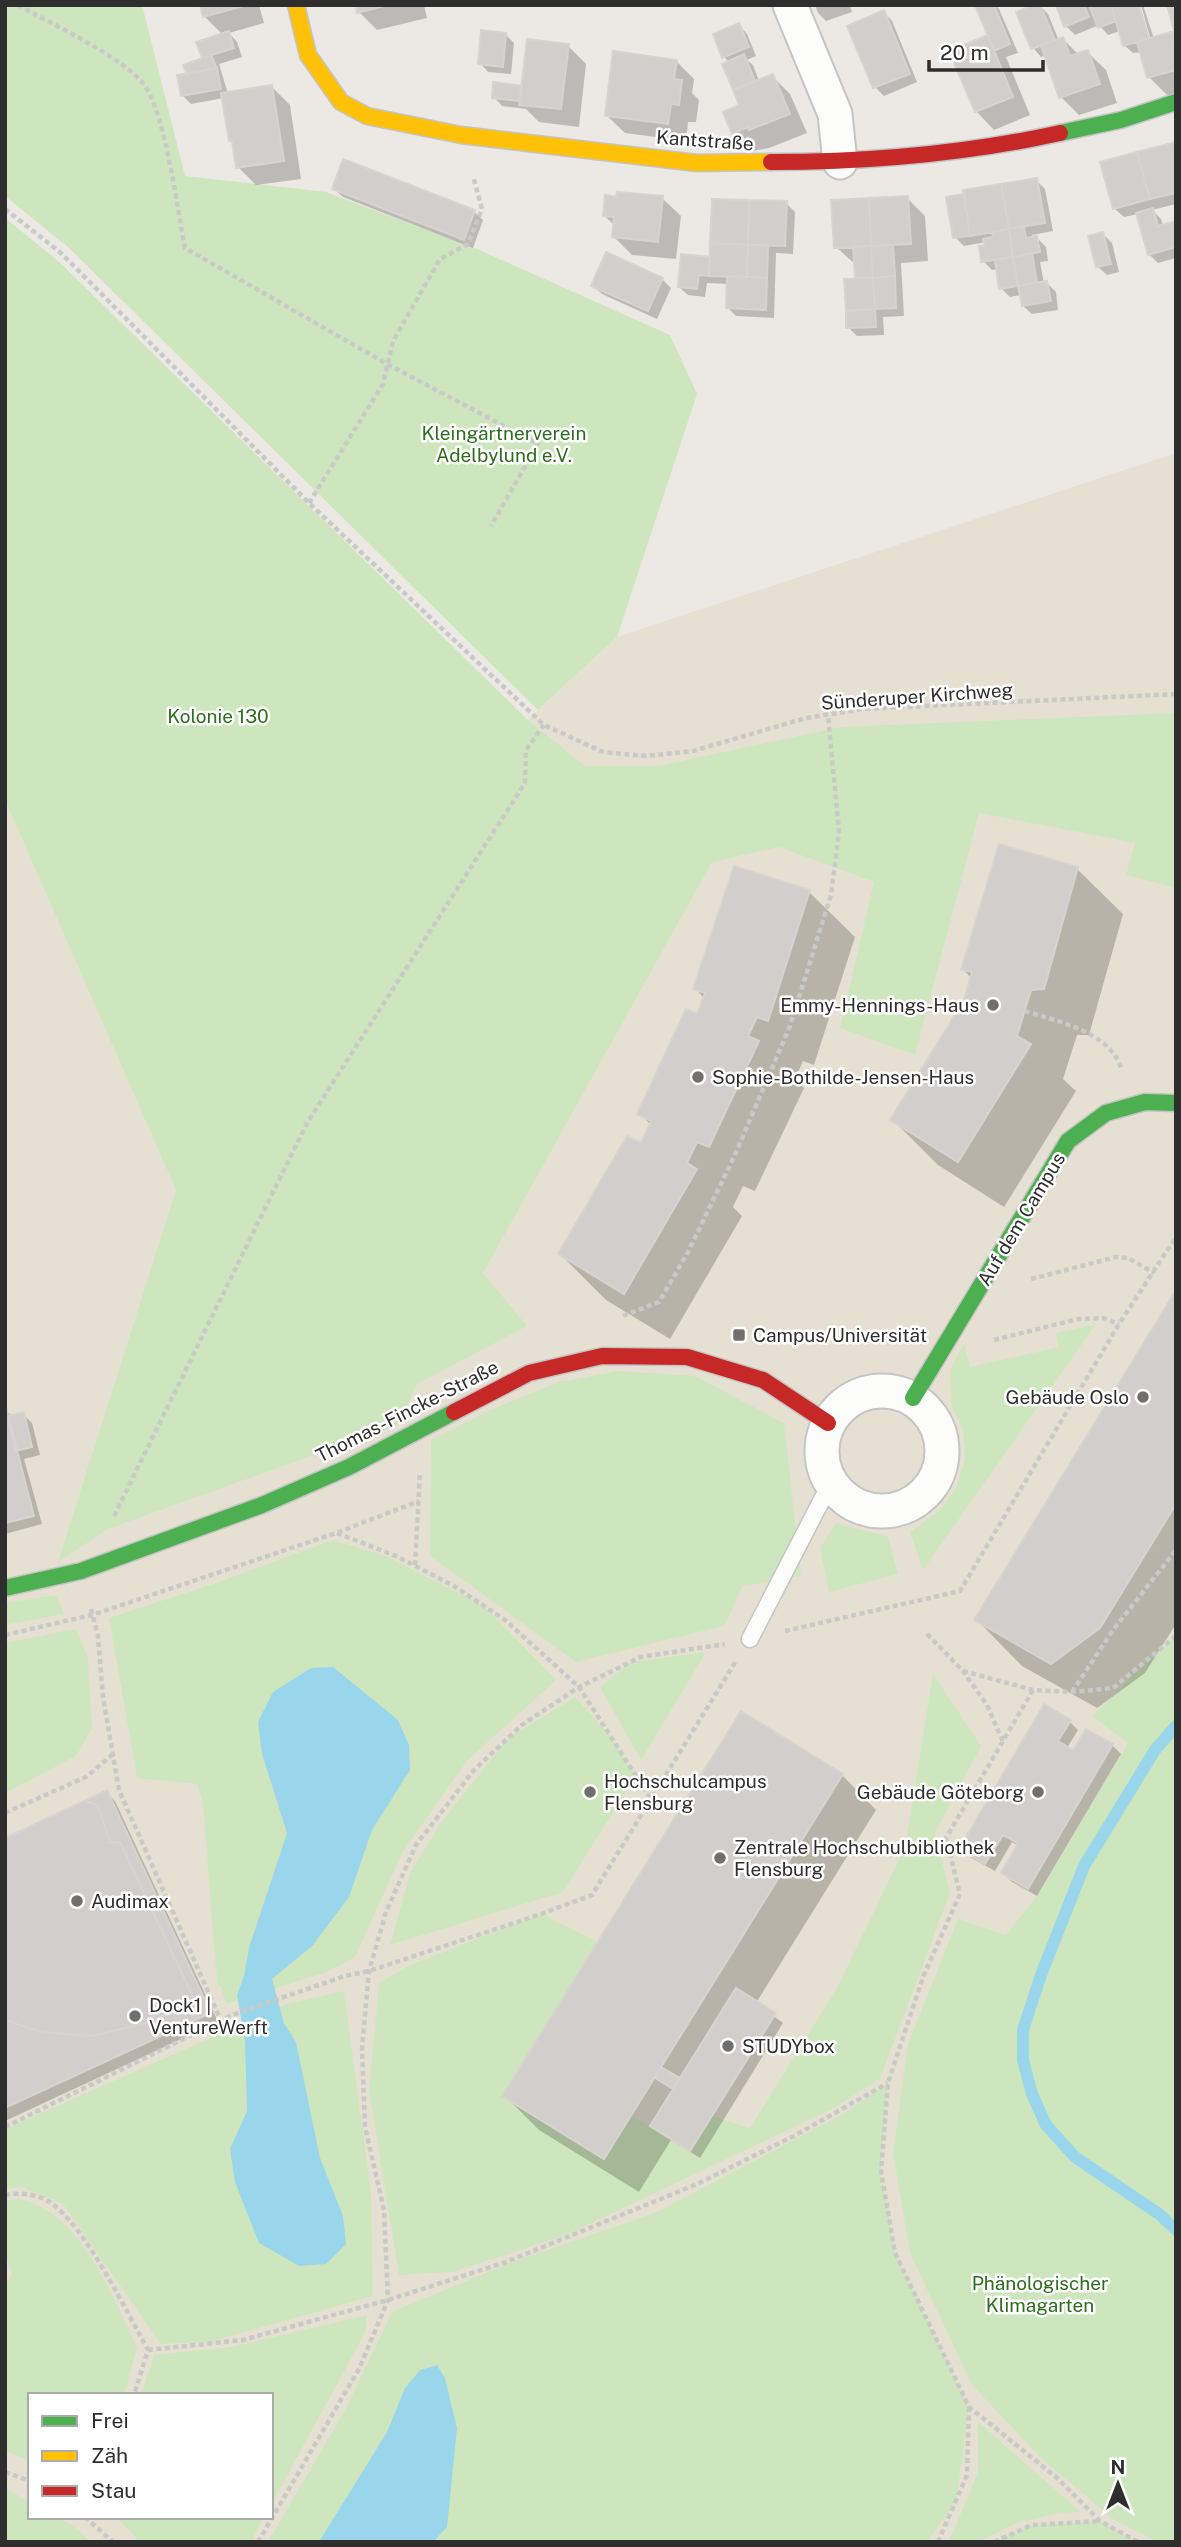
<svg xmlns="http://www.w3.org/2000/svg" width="1181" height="2547" font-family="'Public Sans',sans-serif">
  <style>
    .education { fill: #e6e0d3; fill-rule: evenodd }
    .green { fill: #cee6be }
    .water { fill: #99d6ec }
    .shadow { fill: #0003 }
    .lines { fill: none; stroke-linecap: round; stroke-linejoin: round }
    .stream { stroke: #99d6ec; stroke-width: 12 }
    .building { fill: #d1cecb; stroke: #d7d4d0; stroke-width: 2 }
    .lane-casing { stroke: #c5c4c5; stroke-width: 19 }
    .street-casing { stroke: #c5c4c5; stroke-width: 37 }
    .fast-casing { stroke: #c5c4c5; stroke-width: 19 }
    .slow-casing { stroke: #c5c4c5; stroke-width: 19 }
    .jam-casing { stroke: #c5c4c5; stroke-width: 19 }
    .path { stroke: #c9c9c8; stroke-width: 4.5; stroke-dasharray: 5 3.5; stroke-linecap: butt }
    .lane { stroke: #fcfcfb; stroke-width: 16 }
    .street { stroke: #fcfcfb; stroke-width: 33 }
    .fast { stroke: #4caf50; stroke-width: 16 }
    .slow { stroke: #ffc107; stroke-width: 16 }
    .jam { stroke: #c62828; stroke-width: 16 }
    .poi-dot { fill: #706f6e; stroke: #fff; stroke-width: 2.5 }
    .labels { text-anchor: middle; stroke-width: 5; stroke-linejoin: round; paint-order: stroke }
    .street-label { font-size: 19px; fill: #2e2e2e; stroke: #fff }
    .park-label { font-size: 19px; fill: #2c6e1b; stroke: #fff }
    .poi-label { font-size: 19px; fill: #2e2e2e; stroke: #fff; text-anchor: start }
  </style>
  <rect width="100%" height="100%" fill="#ece8e4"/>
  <!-- education -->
  <path class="education" d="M 1176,453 L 1176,2542 L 5,2542 L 5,800 L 176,1189 L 306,926 L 617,637 ZM 30,2395 L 271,2395 L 271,2517 L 30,2517 Z"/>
  <!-- green -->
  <path class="green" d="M 5,5 L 142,5 L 185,176 L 326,192 L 477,249 L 670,335 L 697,394 L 617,637 L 538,710 L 69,248 L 5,196 Z
    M 5,218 L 57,260 L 528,720 L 585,766 L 658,766 L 840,727 L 1176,713 L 1176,888 L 1126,875 L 1135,843 L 979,813 L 915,1055 L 840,1028 L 874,882 L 779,847 L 712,862 L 483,1273 L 527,1326 L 417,1384 L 400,1424 L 108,1529 L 58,1562 L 176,1190 L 5,800 Z
    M 1096,1324 L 923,1570 L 910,1532 L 940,1510 L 956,1488 L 965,1460 L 963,1430 L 951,1405 L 950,1369 L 964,1344 L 970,1367 L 1059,1347 L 1056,1333 Z
    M 619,1371 L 695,1376 L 784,1423 L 801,1576 L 743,1586 L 724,1626 L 576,1662 L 430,1556 L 431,1440 L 488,1411 L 559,1382 Z
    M 836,1523 L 888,1537 L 898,1574 L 829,1592 L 820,1548 Z
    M 333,1540 L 386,1556 L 483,1605 L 556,1680 L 467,1761 L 402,1853 L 355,1957 L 327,1972 L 226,2004 L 221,1987 L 218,1985 L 215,1960 L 203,1803 L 197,1784 L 137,1778 L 109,1618 L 219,1582 Z
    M 56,1595 L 64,1614 L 5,1625 L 5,1603 Z
    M 76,1629 L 88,1658 L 92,1728 L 76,1756 L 5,1793 L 5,1643 Z
    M 1176,1637 L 1176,2542 L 1158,2542 L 1113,2519 L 1043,2460 L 972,2385 L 910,2253 L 893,2153 L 908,2044 L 958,1919 L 1006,1935 L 1040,1892 L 1128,1743 L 1092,1716 L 1166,1644 Z
    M 706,1652 L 641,1760 L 600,1687 L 631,1662 Z
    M 933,1674 L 981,1746 L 935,1833 L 950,1893 L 880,2079 L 832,2109 L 566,2235 L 453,2272 L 399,2275 L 369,2090 L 379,1983 L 408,1966 L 541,1914 L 598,1942 L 503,2096 L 604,2159 L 631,2115 L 690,2151 L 712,2116 L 750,2128 L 837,1988 L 905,1847 Z
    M 575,1697 L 609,1734 L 636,1776 L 563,1892 L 390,1945 L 411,1871 L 440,1824 L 508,1738 Z
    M 344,1991 L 371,2194 L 373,2296 L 209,2342 L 161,2344 L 63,2204 L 22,2187 L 5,2189 L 5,2129 L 287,2004 Z
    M 888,2083 L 881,2171 L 895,2253 L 969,2407 L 956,2502 L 927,2542 L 268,2542 L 345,2410 L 392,2312 L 507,2264 L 657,2212 L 845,2113 Z
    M 19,2199 C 81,2211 112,2296 137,2347 L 124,2395 L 30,2395 L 30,2461 L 5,2451 L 5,2286 L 12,2275 L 5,2251 L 5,2201 Z
    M 367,2315 L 365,2333 L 271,2505 L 271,2395 L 141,2395 L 154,2355 L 232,2347 Z
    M 978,2422 L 1081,2512 L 1061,2513 L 1016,2523 L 979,2542 L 949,2542 L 978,2472 Z
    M 5,2488 L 30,2502 L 30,2517 C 65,2517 65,2519 92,2542 L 5,2542 Z
    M 116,2517 L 264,2517 L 251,2542 L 140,2542 Z
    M 1100,2521 L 1138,2542 L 994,2542 L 1032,2525 Z"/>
  <!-- water -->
  <path class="water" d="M 333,1667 L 398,1720 L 409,1745 L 410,1770 L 372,1830 L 349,1897 L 312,1946 L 272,1979 L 284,2023 L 296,2042 L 320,2158 L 343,2216 L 346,2244 L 326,2264 L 299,2266 L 259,2243 L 235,2182 L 230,2149 L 247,2111 L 245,2041 L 237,1995 L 244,1976 L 249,1948 L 287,1833 L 262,1754 L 258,1722 L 273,1692 L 311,1668 Z
    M 437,2365 L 445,2378 L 457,2428 L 447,2527 L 433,2542 L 319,2542 L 387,2432 L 405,2388 L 420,2370 Z"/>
  <!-- shadow -->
  <path class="shadow" d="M 201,5 L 259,5 L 264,23 L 229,33 L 237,42 L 242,57 L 219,64 L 228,94 L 272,87 L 290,105 L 301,179 L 256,185 L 238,167 L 234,144 L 230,140 L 224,98 L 191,104 L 182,95 L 189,76 L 204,59 L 199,43 L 223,35 L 205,17 Z
    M 357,5 L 424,5 L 427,18 L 377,30 L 359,12 Z
    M 815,5 L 850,5 L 852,12 L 826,21 L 818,13 Z
    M 978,5 L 995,5 L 999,9 L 1018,53 L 1006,57 L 1030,115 L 994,130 L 976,111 L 990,36 Z
    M 1039,5 L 1048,14 L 1059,41 L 1063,39 L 1079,55 L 1087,52 L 1106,70 L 1117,103 L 1079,115 L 1061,97 L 1047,55 L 1041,57 L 1034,49 L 1043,46 Z
    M 1058,5 L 1138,5 L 1147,40 L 1151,40 L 1141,5 L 1143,5 L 1154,39 L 1174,33 L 1176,36 L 1176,93 L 1167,95 L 1149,77 L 1142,52 L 1133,53 L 1124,45 L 1120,31 L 1108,35 L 1099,25 L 1075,35 L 1066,26 Z
    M 884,12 L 892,21 L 917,82 L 884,96 L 875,87 Z
    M 739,25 L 747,34 L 756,56 L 747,60 L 753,65 L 759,81 L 772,76 L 790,94 L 807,133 L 769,148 L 752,151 L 734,133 L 741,106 L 724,65 L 730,63 L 724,57 Z
    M 505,34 L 514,43 L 511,74 L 488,72 L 480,63 Z
    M 568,46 L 586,64 L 579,127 L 539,122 L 526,109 L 502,106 L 494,97 L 521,87 Z
    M 676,61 L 694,79 L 692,93 L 699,100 L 696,122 L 688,122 L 686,141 L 625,133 L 606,115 Z
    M 1176,143 L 1176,204 L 1152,210 L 1161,219 L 1163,226 L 1176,223 L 1176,258 L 1158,263 L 1149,254 L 1138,214 L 1124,217 L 1115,209 L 1103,163 Z
    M 345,161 L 474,212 L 483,220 L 473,248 L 343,197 L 334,189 Z
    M 1036,180 L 1045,189 L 1053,231 L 1032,235 L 1032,239 L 1037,238 L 1046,247 L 1048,261 L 1040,262 L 1044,283 L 1047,283 L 1056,292 L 1058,310 L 1032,314 L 1023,306 L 1021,295 L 1010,297 L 1001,288 L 998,269 L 992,270 L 983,261 L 986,242 L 964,246 L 955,237 Z
    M 662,198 L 681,216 L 676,259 L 632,255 L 614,237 L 615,226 L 604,215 Z
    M 907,198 L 925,216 L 928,261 L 901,263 L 904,316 L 883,317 L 884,335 L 857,336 L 848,327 L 857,280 L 856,265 L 836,247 Z
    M 786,203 L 795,212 L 793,254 L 776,253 L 774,318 L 736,316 L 728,308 L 728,284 L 707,283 L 705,297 L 688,295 L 679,287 Z
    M 1103,234 L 1112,243 L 1119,272 L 1107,275 L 1098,267 Z
    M 662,279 L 671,288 L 657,319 L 602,294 L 593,286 Z
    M 1077,869 L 1123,914 L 1089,1035 L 1077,1035 L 1063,1079 L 1076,1091 L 1004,1207 L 938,1165 L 892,1119 L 966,1000 L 972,979 L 963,969 Z
    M 809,892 L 855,937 L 814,1065 L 803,1061 L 795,1079 L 804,1088 L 755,1191 L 743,1186 L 733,1207 L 742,1216 L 670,1339 L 606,1300 L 560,1254 L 641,1145 L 651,1125 L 639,1113 L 698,1016 L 705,999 L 695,988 Z
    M 1176,1294 L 1176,1624 L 1145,1673 L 1097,1708 L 1022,1666 L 977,1620 Z
    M 5,1410 L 13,1417 L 23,1414 L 32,1423 L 40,1455 L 24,1459 L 42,1524 L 5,1534 Z
    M 1069,1721 L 1078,1730 L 1067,1748 L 1074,1752 L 1112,1745 L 1121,1754 L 1037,1896 L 1012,1882 L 1003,1873 L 1019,1846 L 1012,1842 L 995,1871 L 970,1857 L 961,1848 Z
    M 842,1775 L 876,1810 L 756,2003 L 783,2023 L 700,2158 L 671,2140 L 639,2192 L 539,2130 L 505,2096 Z
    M 106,1792 L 115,1801 L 218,2022 L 5,2121 L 5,1840 Z"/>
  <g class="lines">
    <!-- stream -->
    <path class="stream" d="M 1176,1726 L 1155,1750 L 1084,1866 L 1041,1975 L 1023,2030 L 1023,2060 L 1032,2094 L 1046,2125 L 1075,2157 L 1159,2214 L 1176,2230"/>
  </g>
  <!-- building -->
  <path class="building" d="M 200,5 L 247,5 L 203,17 Z
    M 356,5 L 388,5 L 357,13 Z
    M 975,5 L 994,5 L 1010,44 L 994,51 Z
    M 1033,5 L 1040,5 L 1055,40 L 1031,49 L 1016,12 Z
    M 1056,5 L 1084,5 L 1089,17 L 1064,27 Z
    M 1089,5 L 1111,5 L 1116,21 L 1098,28 Z
    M 1111,5 L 1139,5 L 1149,38 L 1123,46 Z
    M 1167,5 L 1176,5 L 1176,36 L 1174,31 Z
    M 884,10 L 910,74 L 873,88 L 847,26 Z
    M 739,23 L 749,47 L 722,58 L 713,34 Z
    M 481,30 L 506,33 L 503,67 L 478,64 Z
    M 229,31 L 234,48 L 202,58 L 196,42 Z
    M 1174,31 L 1176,70 L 1147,78 L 1137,42 Z
    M 988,35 L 1013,97 L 975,112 L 949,51 Z
    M 1063,37 L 1070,56 L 1088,50 L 1100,84 L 1059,98 L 1041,45 Z
    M 527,39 L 569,44 L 561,109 L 519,105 Z
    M 613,51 L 677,60 L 674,79 L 682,80 L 679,105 L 671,104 L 668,124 L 605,116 Z
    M 744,54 L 755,81 L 733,90 L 722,64 Z
    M 211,55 L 217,68 L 187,74 L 183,65 Z
    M 217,68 L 221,89 L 181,96 L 177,75 Z
    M 773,74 L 790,114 L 749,130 L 748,127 L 732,134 L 723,112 L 739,105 L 733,90 Z
    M 493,82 L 522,86 L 520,101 L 492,98 Z
    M 272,85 L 284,161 L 236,168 L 232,141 L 229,141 L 221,93 Z
    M 1176,142 L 1176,193 L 1150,199 L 1137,152 Z
    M 1137,152 L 1150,199 L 1113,209 L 1100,162 Z
    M 343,159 L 475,210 L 464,240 L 332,189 Z
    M 1037,178 L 1045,223 L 1009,229 L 1001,184 Z
    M 1001,184 L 1009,229 L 970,236 L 963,190 Z
    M 617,192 L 663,196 L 658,242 L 612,237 L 614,217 L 603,216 L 605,195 L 616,197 Z
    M 964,194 L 970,236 L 953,238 L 946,197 Z
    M 908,196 L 911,244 L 871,246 L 869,198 Z
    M 869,198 L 871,246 L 834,248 L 831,200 Z
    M 712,199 L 749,200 L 748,245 L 710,243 Z
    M 749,200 L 787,201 L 785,246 L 748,245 Z
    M 1153,208 L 1158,226 L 1176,221 L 1176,247 L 1148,255 L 1136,213 Z
    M 1024,227 L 1026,238 L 1037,236 L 1040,252 L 1013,257 L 1009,229 Z
    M 1009,229 L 1013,257 L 981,262 L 979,246 L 984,246 L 983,239 L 993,237 L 992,232 Z
    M 1103,232 L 1111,264 L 1096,267 L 1088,236 Z
    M 710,243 L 748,245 L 747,277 L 709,276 Z
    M 748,245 L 768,245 L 767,278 L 747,277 Z
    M 893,245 L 895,276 L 873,278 L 871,246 Z
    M 853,246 L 871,246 L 873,278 L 855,278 Z
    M 606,252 L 663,278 L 648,311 L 591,286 Z
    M 1032,253 L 1037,282 L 1018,286 L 1013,257 Z
    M 681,254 L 710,257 L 709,276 L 699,275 L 697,289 L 678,287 Z
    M 1013,257 L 1018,286 L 999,289 L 995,260 Z
    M 727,276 L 767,278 L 766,310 L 726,308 Z
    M 895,276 L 896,308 L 875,309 L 873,278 Z
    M 873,278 L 875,309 L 846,311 L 844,279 Z
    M 1047,281 L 1051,301 L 1022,306 L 1018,286 Z
    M 875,309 L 876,327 L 846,328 L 846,311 Z
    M 999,844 L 1078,867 L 1044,989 L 1031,990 L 1017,1036 L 1031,1044 L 958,1162 L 890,1120 L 964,1000 L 972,972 L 961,970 Z
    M 734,866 L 810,890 L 768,1021 L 757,1017 L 748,1036 L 759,1041 L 709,1147 L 697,1142 L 687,1163 L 697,1169 L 624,1294 L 558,1254 L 627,1136 L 641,1143 L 651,1121 L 637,1114 L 686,1009 L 697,1014 L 705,993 L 693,989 Z
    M 1176,1290 L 1176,1504 L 1100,1628 L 1051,1664 L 974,1620 Z
    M 6,1408 L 34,1516 L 5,1523 L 5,1408 Z
    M 24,1412 L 32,1447 L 16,1451 L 8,1416 Z
    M 1044,1704 L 1071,1720 L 1058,1741 L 1073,1750 L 1086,1729 L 1113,1744 L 1028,1889 L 1001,1873 L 1018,1843 L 1003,1835 L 985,1864 L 959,1849 Z
    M 741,1711 L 843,1774 L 604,2159 L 502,2096 Z
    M 107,1790 L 211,2013 L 5,2108 L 5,2020 L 41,2032 L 92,2036 L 147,2023 L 171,2013 L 194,1999 L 120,1842 L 110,1843 L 98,1805 L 84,1801 Z
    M 84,1801 L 98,1805 L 110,1843 L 120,1842 L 194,1999 L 171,2013 L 147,2023 L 92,2036 L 41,2032 L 5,2020 L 5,1838 Z
    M 736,1988 L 776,2013 L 690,2151 L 650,2126 Z
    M 661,2067 L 680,2078 L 673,2089 L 655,2078 Z"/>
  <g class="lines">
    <!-- lane casing -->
    <g class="lane-casing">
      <path id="lane" d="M 750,1639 L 830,1484"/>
    </g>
    <!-- street casing -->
    <g class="street-casing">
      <path id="street" d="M 790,5 L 835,114 L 840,162
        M822 1451a60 60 0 1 1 120 0a60 60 0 1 1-120 0Z"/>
    </g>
    <!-- fast casing -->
    <g class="fast-casing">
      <path id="fast" d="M 1060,133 L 1121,120 L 1176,102
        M 913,1398 L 1068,1141 L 1106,1113 L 1145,1102 L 1176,1103
        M 5,1588 L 81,1571 L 262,1505 L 349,1467 L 454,1412"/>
    </g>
    <!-- slow casing -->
    <g class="slow-casing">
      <path id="slow" d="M 296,5 L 308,55 L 341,102 L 367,116 L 461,135 L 697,163 L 771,162"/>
    </g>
    <!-- jam casing -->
    <g class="jam-casing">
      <path id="jam" d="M 771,162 C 868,162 965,154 1060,133
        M 454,1412 L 529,1373 L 602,1356 L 687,1357 L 763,1380 L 828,1423"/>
    </g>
    <!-- path -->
    <path class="path" d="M 18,5 C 50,23 125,58 145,86 C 166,117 177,208 185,248 L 387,364 L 538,444 L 491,526
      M 5,209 L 61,253 L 309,503 L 544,725 L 603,752 L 646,756 L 693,751 L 806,718 L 864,709 L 1176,694
      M 309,503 L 383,384 L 393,341 L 440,259 L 468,244 L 482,209 L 473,176
      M 1025,1011 C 1057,1021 1110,1032 1121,1068
      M 1031,1279 L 1116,1257 L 1128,1258 L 1154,1273
      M 623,1316 L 659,1302 L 688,1252 L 734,1157 L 790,1026 L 831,895 L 839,832 L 828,715
      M 994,1340 L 1078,1319 L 1103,1318 L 1119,1324
      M 114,1516 L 307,1123 L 525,783 L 526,750 L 544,725
      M 337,1533 L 396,1556 L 454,1586 L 505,1620 L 579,1687 L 650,1798
      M 415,1565 L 420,1472
      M 91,1609 L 98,1636 L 103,1697 L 119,1790 L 221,2021
      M 785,1631 L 960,1591 L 1119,1324 L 1176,1237
      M 927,1634 L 963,1671 L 987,1705 L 1003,1742
      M 5,1635 L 92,1615 L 336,1533 L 419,1501
      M 963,1671 L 1033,1690 L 1072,1692 L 1113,1688 L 1176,1636
      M 1033,1690 L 946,1838 L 960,1894 L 923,1977 L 888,2083 L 881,2171 L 895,2253 L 969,2407 L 1056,2477 L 1100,2521 L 1138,2542
      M 1072,1692 L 1113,1630 L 1176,1550
      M 5,1813 L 86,1777 L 112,1755
      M 5,2127 L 232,2015 L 345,1976 L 369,1971 L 541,1914 L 592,1895 L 736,1661
      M 5,2195 C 18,2192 36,2194 48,2201 C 84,2223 126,2311 148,2350 L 134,2395
      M 148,2350 L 243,2340 L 388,2300 L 506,2262 L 695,2185 L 794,2136 L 888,2083
      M 5,2472 L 30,2481
      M 85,2517 L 113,2542
      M 258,2542 L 359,2369 L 388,2300 L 384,2210 L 365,2127 L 362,2048 L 369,1971 L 386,1912 L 416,1845 L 474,1770 L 522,1725 L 579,1687 L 641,1657 L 725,1644
      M 938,2542 L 967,2475 L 969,2407
      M 994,2542 L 1032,2525 L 1100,2521"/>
    <!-- lane -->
    <use href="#lane" class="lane"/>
    <!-- street -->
    <use href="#street" class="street"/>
    <!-- fast -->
    <use href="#fast" class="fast"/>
    <!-- slow -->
    <use href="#slow" class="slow"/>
    <!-- jam -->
    <use href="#jam" class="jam"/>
  </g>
  <!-- markers -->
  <g class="poi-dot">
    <circle cx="993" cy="1005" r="7"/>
    <circle cx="698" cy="1077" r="7"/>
    <rect x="732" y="1328" width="14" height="14" rx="3.5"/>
    <circle cx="1143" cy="1397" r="7"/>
    <circle cx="590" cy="1792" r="7"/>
    <circle cx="1038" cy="1792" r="7"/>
    <circle cx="720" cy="1858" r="7"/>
    <circle cx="77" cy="1901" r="7"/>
    <circle cx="135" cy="2016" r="7"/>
    <circle cx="728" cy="2046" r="7"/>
  </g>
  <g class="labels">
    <!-- street labels -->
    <g class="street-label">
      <text transform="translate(705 140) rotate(4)" y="7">Kantstraße</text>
      <text transform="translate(917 696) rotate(-4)" y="7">Sünderuper Kirchweg</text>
      <text transform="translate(1021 1219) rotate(-59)" y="7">Auf dem Campus</text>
      <text transform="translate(407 1411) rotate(-27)" y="7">Thomas-Fincke-Straße</text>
    </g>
    <!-- park labels -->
    <g class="park-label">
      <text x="504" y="440">Kleingärtnerverein<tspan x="504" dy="22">Adelbylund e.V.</tspan></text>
      <text x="218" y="723">Kolonie 130</text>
      <text x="1040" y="2290">Phänologischer<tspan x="1040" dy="22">Klimagarten</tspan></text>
    </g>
    <!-- poi labels -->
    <g class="poi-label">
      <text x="979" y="1012" text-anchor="end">Emmy-Hennings-Haus</text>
      <text x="712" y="1084">Sophie-Bothilde-Jensen-Haus</text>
      <text x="753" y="1342">Campus/Universität</text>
      <text x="1129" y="1404" text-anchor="end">Gebäude Oslo</text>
      <text x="604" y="1788">Hochschulcampus<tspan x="604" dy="22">Flensburg</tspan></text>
      <text x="1024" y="1799" text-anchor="end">Gebäude Göteborg</text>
      <text x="734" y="1854">Zentrale Hochschulbibliothek<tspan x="734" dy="22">Flensburg</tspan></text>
      <text x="91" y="1908">Audimax</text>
      <text x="149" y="2012">Dock1 |<tspan x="149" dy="22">VentureWerft</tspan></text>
      <text x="742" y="2053">STUDYbox</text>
    </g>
  </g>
  <!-- border -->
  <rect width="1181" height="2547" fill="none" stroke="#2e2e2e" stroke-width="14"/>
  <!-- legend -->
  <rect x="28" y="2393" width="245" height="126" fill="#ffffff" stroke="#ababab" stroke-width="2"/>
  <rect x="42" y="2416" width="35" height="10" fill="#4caf50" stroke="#ababab" stroke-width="2"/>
  <text x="91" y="2428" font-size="21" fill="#2e2e2e">Frei</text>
  <rect x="42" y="2451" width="35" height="10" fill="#ffc107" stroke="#ababab" stroke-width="2"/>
  <text x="91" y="2463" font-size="21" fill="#2e2e2e">Zäh</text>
  <rect x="42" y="2486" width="35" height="10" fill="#c62828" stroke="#ababab" stroke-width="2"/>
  <text x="91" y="2498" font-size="21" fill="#2e2e2e">Stau</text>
  <!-- north arrow -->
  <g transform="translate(1118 2484)" stroke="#ffffff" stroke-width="5" paint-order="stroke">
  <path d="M0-5L12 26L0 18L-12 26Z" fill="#2e2e2e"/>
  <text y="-10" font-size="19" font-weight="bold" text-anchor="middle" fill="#2e2e2e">N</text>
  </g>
  <!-- scale -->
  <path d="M929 60v10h114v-10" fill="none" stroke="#2e2e2e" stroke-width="3.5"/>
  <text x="940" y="60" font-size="21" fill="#2e2e2e" stroke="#ffffff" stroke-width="5" paint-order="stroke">20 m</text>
</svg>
